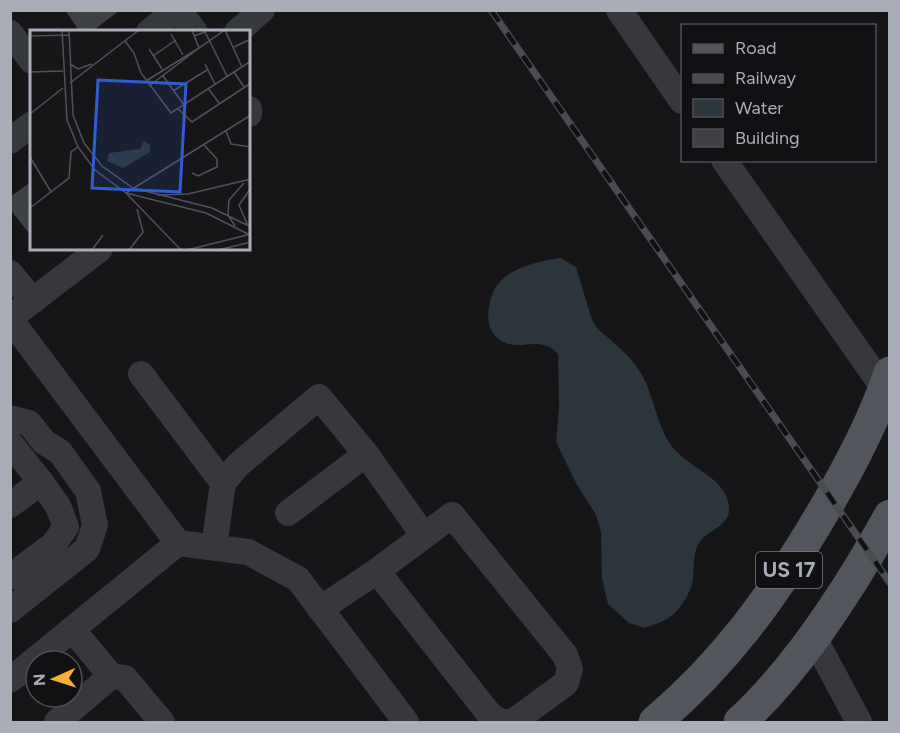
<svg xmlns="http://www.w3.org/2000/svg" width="900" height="733" font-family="Figtree,sans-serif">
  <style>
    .water { fill: #2c353c }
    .building { fill: #404145 }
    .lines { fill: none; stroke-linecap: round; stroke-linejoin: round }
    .minor { stroke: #37383d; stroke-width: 26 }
    .major { stroke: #53555c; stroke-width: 33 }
    .rail-casing { stroke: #4a4c52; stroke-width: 7 }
    .rail { stroke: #111113; stroke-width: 4.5; stroke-dasharray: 14; stroke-linecap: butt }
    .labels { text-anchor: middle; stroke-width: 4.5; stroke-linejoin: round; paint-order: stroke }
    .shield { fill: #111113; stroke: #7b7e86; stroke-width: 1.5 }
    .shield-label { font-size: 21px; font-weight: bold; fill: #a8adb8 }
    .inset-road { fill: none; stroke: #505258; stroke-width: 1.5 }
    .view { fill: #325cd3; fill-opacity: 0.15; stroke: #325cd3; stroke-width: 3 }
    .inset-edge { fill: none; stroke: #a8adb8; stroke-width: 3 }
  </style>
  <rect width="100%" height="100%" fill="#161618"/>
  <!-- water -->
  <path class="water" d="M 560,258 L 576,267 L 592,320 L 597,328 C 610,340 626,352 636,366 C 657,393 654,432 680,455 C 697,471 725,479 729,506 C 732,528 703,530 697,547 C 693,556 694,569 693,579 C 691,592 681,609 670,617 C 663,622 653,625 645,628 L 629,623 L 608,604 L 602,578 L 601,532 L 596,515 L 576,483 L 556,442 L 559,407 L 558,354 C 541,335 523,350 506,343 C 484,334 486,311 493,292 C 504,268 537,262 560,258 Z"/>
  <!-- building -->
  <path class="building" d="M 65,10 L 120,10 L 91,32 L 80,32 Z
    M 32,181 L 32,237 L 10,209 L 10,197 Z"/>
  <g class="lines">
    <!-- minor -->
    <path class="minor" d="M 178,10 L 195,32
      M 619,10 L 682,101
      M 149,32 L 176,10
      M 237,32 L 262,10
      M 10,33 L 32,61
      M 249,109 L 249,114
      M 10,141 L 32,124
      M 724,160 L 890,397
      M 10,273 L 33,301
      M 10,318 L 100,249
      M 10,319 L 178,543 L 10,680
      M 141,374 L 223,483
      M 10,418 L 29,423 L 44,442 L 60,452 L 88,491 L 95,525 L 87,549 L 10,610
      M 10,443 L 41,482
      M 10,505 L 41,482 L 58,506 L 66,527 L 53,545 L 10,577
      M 288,513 L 366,454
      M 178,543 L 248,552 L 298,579 L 406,722
      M 214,547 L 223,483 L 238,465 L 319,397 L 366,454 L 424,536
      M 320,609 L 377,571 L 452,515 L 565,655 L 570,669 L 566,683 L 513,722 L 500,722 L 489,714 L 377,571
      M 72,629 L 111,676 L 125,678 L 162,722
      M 813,636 L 859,722
      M 57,722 L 111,676"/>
    <!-- major -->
    <path class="major" d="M 655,722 C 726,662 773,596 820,517 C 847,472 873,424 890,373
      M 740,722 C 799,668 851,586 890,516"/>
    <!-- rail casing -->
    <g class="rail-casing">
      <path id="rail" d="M 491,10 L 890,583"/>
    </g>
    <!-- rail -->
    <use href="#rail" class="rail"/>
  </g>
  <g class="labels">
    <!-- shield labels -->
    <rect class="shield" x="756" y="552" width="66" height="36" rx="4.5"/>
    <g class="shield-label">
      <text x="789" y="577">US 17</text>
    </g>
  </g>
  <!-- overview -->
  <g transform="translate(30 30)">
    <rect width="220" height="220" fill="#161618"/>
    <path d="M 114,111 L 120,115 L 120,122 L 93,138 L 77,131 L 79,123 L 110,119 Z" fill="#2c353c"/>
    <path class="inset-road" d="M 32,0 L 37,90 L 48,117 L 65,140 L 96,163 L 176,183 L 220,205M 39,0 L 43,85 L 54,113 L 72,136 L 103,158 L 182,178 L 221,197M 162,0 L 169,18 L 195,0 L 212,37M 141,4 L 153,25M 0,6 L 39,5M 164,6 L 175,2 L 197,46M 95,11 L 104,23 L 111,43 L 141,83 L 221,31M 204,17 L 221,9M 119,19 L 132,39M 123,26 L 146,10M 40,34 L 48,39 L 62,34M 175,34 L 185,54M 0,42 L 33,41M 204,42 L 214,57M 133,46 L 154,75M 116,51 L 169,18 L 119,56M 40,53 L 109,0M 178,58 L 189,73M 143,61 L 177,40M 148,79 L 162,92 L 221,53M 0,84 L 33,58M 196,101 L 201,114 L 221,117M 0,127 L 21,162M 162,143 L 168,146 L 187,137 L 187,129 L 174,115M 96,163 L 221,85M 96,163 L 151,220M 127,165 L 158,164 L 221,149M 0,178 L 39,148 L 41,122 L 48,117M 205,196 L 198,185 L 199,170 L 214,153M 218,196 L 209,175 L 221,158M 62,220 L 73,205M 99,220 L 113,202 L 107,179M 157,220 L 221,204M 188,220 L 221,212"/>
    <path class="view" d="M 68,50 L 156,54 L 150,162 L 62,158 Z"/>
    <rect width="220" height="220" class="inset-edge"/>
  </g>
  <!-- border -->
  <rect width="900" height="733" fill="none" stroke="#a8adb8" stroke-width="24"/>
  <!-- legend -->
  <rect x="681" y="24" width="195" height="138" fill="#111113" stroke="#4d4f55" stroke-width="1.5"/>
  <rect x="693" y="44" width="30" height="9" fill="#53555c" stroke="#4d4f55" stroke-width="1.5"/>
  <text x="735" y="54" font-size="18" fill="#a8adb8">Road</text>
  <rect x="693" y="74" width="30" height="9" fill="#4a4c52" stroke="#4d4f55" stroke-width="1.5"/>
  <text x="735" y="84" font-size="18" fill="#a8adb8">Railway</text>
  <rect x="693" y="99" width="30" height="18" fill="#2c353c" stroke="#4d4f55" stroke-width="1.5"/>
  <text x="735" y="114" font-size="18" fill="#a8adb8">Water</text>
  <rect x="693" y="129" width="30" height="18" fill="#404145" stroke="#4d4f55" stroke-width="1.5"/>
  <text x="735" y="144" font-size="18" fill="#a8adb8">Building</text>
  <!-- north arrow -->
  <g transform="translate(54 679) rotate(267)"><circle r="28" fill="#111113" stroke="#4d4f55" stroke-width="1.5"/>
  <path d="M0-4.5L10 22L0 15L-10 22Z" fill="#f2b134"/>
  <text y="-9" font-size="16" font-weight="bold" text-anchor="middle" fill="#a8adb8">N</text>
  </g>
</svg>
